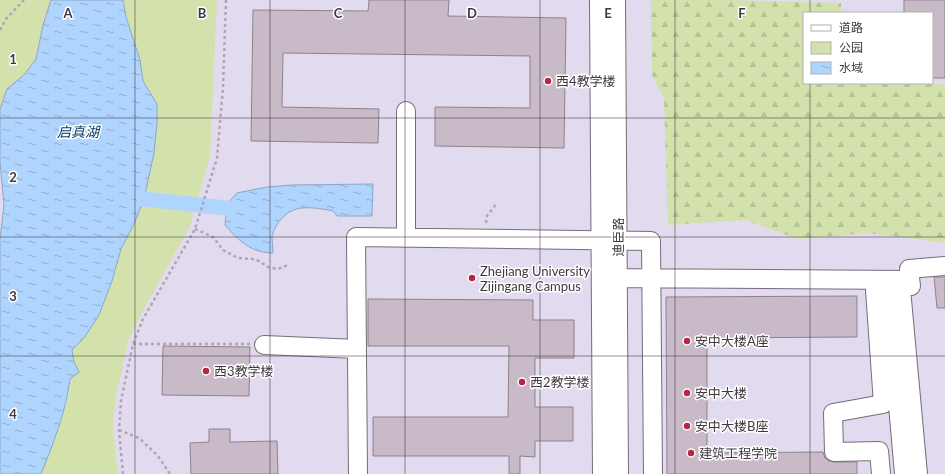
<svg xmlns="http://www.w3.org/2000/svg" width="945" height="474" font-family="Lato,'Noto Sans SC',sans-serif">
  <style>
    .education { fill: #e2daef; fill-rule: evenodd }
    .green { fill: #d3e2ac }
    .forest { fill: url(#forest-firs) }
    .water { fill: url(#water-ripples); stroke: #8da6c4 }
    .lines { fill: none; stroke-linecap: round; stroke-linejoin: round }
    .canal { stroke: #afd5fe; stroke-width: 15 }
    .building { fill: #c9bac8; stroke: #8f818e }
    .minor-casing { stroke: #796b78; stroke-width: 20 }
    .path { stroke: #b2a5b1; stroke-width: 2.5; stroke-dasharray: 3 3; stroke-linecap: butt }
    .minor { stroke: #fff; stroke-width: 18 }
    .grid { fill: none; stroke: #3f393e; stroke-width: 1; stroke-opacity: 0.55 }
    .poi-dot { fill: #b72644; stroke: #fff; stroke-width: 1.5 }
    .labels { text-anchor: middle; stroke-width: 3; stroke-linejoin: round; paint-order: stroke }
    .poi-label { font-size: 13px; fill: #3f393e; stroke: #fff; text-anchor: start }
    .street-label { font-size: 13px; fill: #3f393e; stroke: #fff }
    .water-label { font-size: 14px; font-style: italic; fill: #093b69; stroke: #fff }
    .grid-label { font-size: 13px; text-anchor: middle; font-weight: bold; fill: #3f393e; stroke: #fff; stroke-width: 3; stroke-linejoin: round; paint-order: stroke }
  </style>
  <defs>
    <pattern id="forest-firs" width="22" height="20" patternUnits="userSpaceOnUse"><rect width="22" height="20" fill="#d3e2ac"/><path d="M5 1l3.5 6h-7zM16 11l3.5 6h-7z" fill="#b6c395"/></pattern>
    <pattern id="water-ripples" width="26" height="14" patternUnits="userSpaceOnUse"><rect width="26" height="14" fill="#afd5fe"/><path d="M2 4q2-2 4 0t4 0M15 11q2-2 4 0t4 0" fill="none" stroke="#90aecf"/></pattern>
  </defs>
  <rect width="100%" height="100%" fill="#f3e2f1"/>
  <!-- education -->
  <path class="education" d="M 0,0 L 945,0 L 945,474 L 0,474 ZM 804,13 L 932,13 L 932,83 L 804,83 Z"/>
  <!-- green -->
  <path class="green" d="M 0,0 L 51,0 L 43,25 L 36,59 L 25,74 L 7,89 L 0,109 Z
    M 123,0 L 217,0 L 210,157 L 190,226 L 139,318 L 128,342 L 115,402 L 113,430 L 118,474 L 41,474 L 52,446 L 68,397 L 74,362 L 72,350 L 84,338 L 99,315 L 112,281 L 121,249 L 134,224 L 144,199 L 154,153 L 157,104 L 143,81 L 140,60 L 126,17 Z"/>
  <!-- forest -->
  <path class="forest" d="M 651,0 L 727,0 L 841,3 L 841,13 L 804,13 L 804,83 L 945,84 L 945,243 L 868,233 L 798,239 L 745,220 L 668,225 L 664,98 L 652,75 Z"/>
  <!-- water -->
  <path class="water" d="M 51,0 L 123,0 L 126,17 L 140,60 L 143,81 L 157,104 L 157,123 L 154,153 L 144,199 L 134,224 L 121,249 L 112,281 L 99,315 L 84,338 L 72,350 L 74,362 L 79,372 L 70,379 C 66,412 53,444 41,474 L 0,474 L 0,239 L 4,205 L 0,162 L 0,109 L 7,89 L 25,74 L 36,59 L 43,25 Z
    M 373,184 L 372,216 L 337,216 L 333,211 C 323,209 312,207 302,208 C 287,209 275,223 272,237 C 272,242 273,248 273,253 C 251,253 238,240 225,225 L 227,204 L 237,193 L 267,187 L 292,185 Z"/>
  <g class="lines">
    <!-- canal -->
    <path class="canal" d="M 144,199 L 226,208"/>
  </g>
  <!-- building -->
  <path class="building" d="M 369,0 L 449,0 L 448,16 L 566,18 L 564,148 L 435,146 L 435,107 L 530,108 L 530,56 L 283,53 L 282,107 L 379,109 L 378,143 L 251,141 L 253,10 L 368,11 Z
    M 904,0 L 945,0 L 945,78 L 932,78 L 932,13 L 904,13 Z
    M 934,277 L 945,277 L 945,308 L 937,308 Z
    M 857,296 L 857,337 L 707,338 L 707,453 L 823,452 L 825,458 L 829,461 L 834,462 L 857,462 L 857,474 L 667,474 L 666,297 Z
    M 368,299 L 533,300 L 533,320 L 574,320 L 574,358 L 535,358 L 535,407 L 573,407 L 573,441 L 535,441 L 535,457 L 520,456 L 520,474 L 509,474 L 509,456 L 373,456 L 373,417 L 508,417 L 509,346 L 368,346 Z
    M 163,346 L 250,347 L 249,396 L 162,395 Z
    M 209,429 L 230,429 L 230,442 L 277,441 L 278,474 L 191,474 L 190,443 L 209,442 Z"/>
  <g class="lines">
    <!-- minor casing -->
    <g class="minor-casing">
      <path id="minor" d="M 599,0 L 602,474
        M 616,0 L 619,474
        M 406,111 L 406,238
        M 618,278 L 910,280
        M 887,280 L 904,474
        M 911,286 L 909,269 L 945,266
        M 264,345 L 357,349
        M 358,474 L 356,237 L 651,241 L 653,474
        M 881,474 L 879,451 L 834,452 L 833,413 L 883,404 L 875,290 L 901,289 L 918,474"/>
    </g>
    <!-- path -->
    <path class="path" d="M 0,30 L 6,19 L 24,0
      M 486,223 L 487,216 L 497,203
      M 195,229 L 213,237 L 223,250 L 238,258 L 253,259 L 259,261 L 268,267 L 278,269 L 288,265
      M 133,344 L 250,344
      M 119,430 L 139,438 L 158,456 L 170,474
      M 123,474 L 119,430 L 121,401 L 133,344 L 143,319 L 195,229 L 217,158 L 223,87 L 226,0"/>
    <!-- minor -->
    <use href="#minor" class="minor"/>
  </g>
  <!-- grid -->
  <path class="grid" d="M 135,0 L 135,474M 270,0 L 270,474M 405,0 L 405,474M 540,0 L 540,474M 675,0 L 675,474M 810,0 L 810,13M 810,83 L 810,474M 0,118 L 945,118M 0,237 L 945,237M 0,356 L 945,356"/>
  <!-- markers -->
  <g class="poi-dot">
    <circle cx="548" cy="81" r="4"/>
    <circle cx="472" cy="278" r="4"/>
    <circle cx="687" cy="341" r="4"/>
    <circle cx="206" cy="371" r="4"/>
    <circle cx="522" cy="382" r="4"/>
    <circle cx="687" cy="393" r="4"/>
    <circle cx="687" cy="426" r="4"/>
    <circle cx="691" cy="453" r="4"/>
  </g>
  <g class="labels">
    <!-- poi labels -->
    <g class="poi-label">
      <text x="556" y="86">西4教学楼</text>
      <text x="480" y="276">Zhejiang University<tspan x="480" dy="15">Zijingang Campus</tspan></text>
      <text x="695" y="346">安中大楼A座</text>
      <text x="214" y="376">西3教学楼</text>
      <text x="530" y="387">西2教学楼</text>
      <text x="695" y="398">安中大楼</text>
      <text x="695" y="431">安中大楼B座</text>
      <text x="699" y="458">建筑工程学院</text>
    </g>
    <!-- street labels -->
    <g class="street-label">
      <text transform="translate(618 237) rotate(-90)" y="5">迪臣路</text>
    </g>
    <!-- water labels -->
    <g class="water-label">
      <text x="78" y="137">启真湖</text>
    </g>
  </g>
  <g class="grid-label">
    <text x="68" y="18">A</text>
    <text x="202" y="18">B</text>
    <text x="338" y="18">C</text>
    <text x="472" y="18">D</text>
    <text x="608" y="18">E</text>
    <text x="742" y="18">F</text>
    <text x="13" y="64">1</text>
    <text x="13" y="182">2</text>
    <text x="13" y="301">3</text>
    <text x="13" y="419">4</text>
  </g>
  <!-- legend -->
  <rect x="803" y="12" width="130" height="72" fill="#ffffff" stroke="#b2b0b2"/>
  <rect x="811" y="25" width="20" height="6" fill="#ffffff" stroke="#b2b0b2"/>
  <text x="839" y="32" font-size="12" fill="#3f393e">道路</text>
  <rect x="811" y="42" width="20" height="12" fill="#d3e2ac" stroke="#b2b0b2"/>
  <text x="839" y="52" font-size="12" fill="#3f393e">公园</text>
  <rect x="811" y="62" width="20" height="12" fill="url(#water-ripples)" stroke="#b2b0b2"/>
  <text x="839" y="72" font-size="12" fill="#3f393e">水域</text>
</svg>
